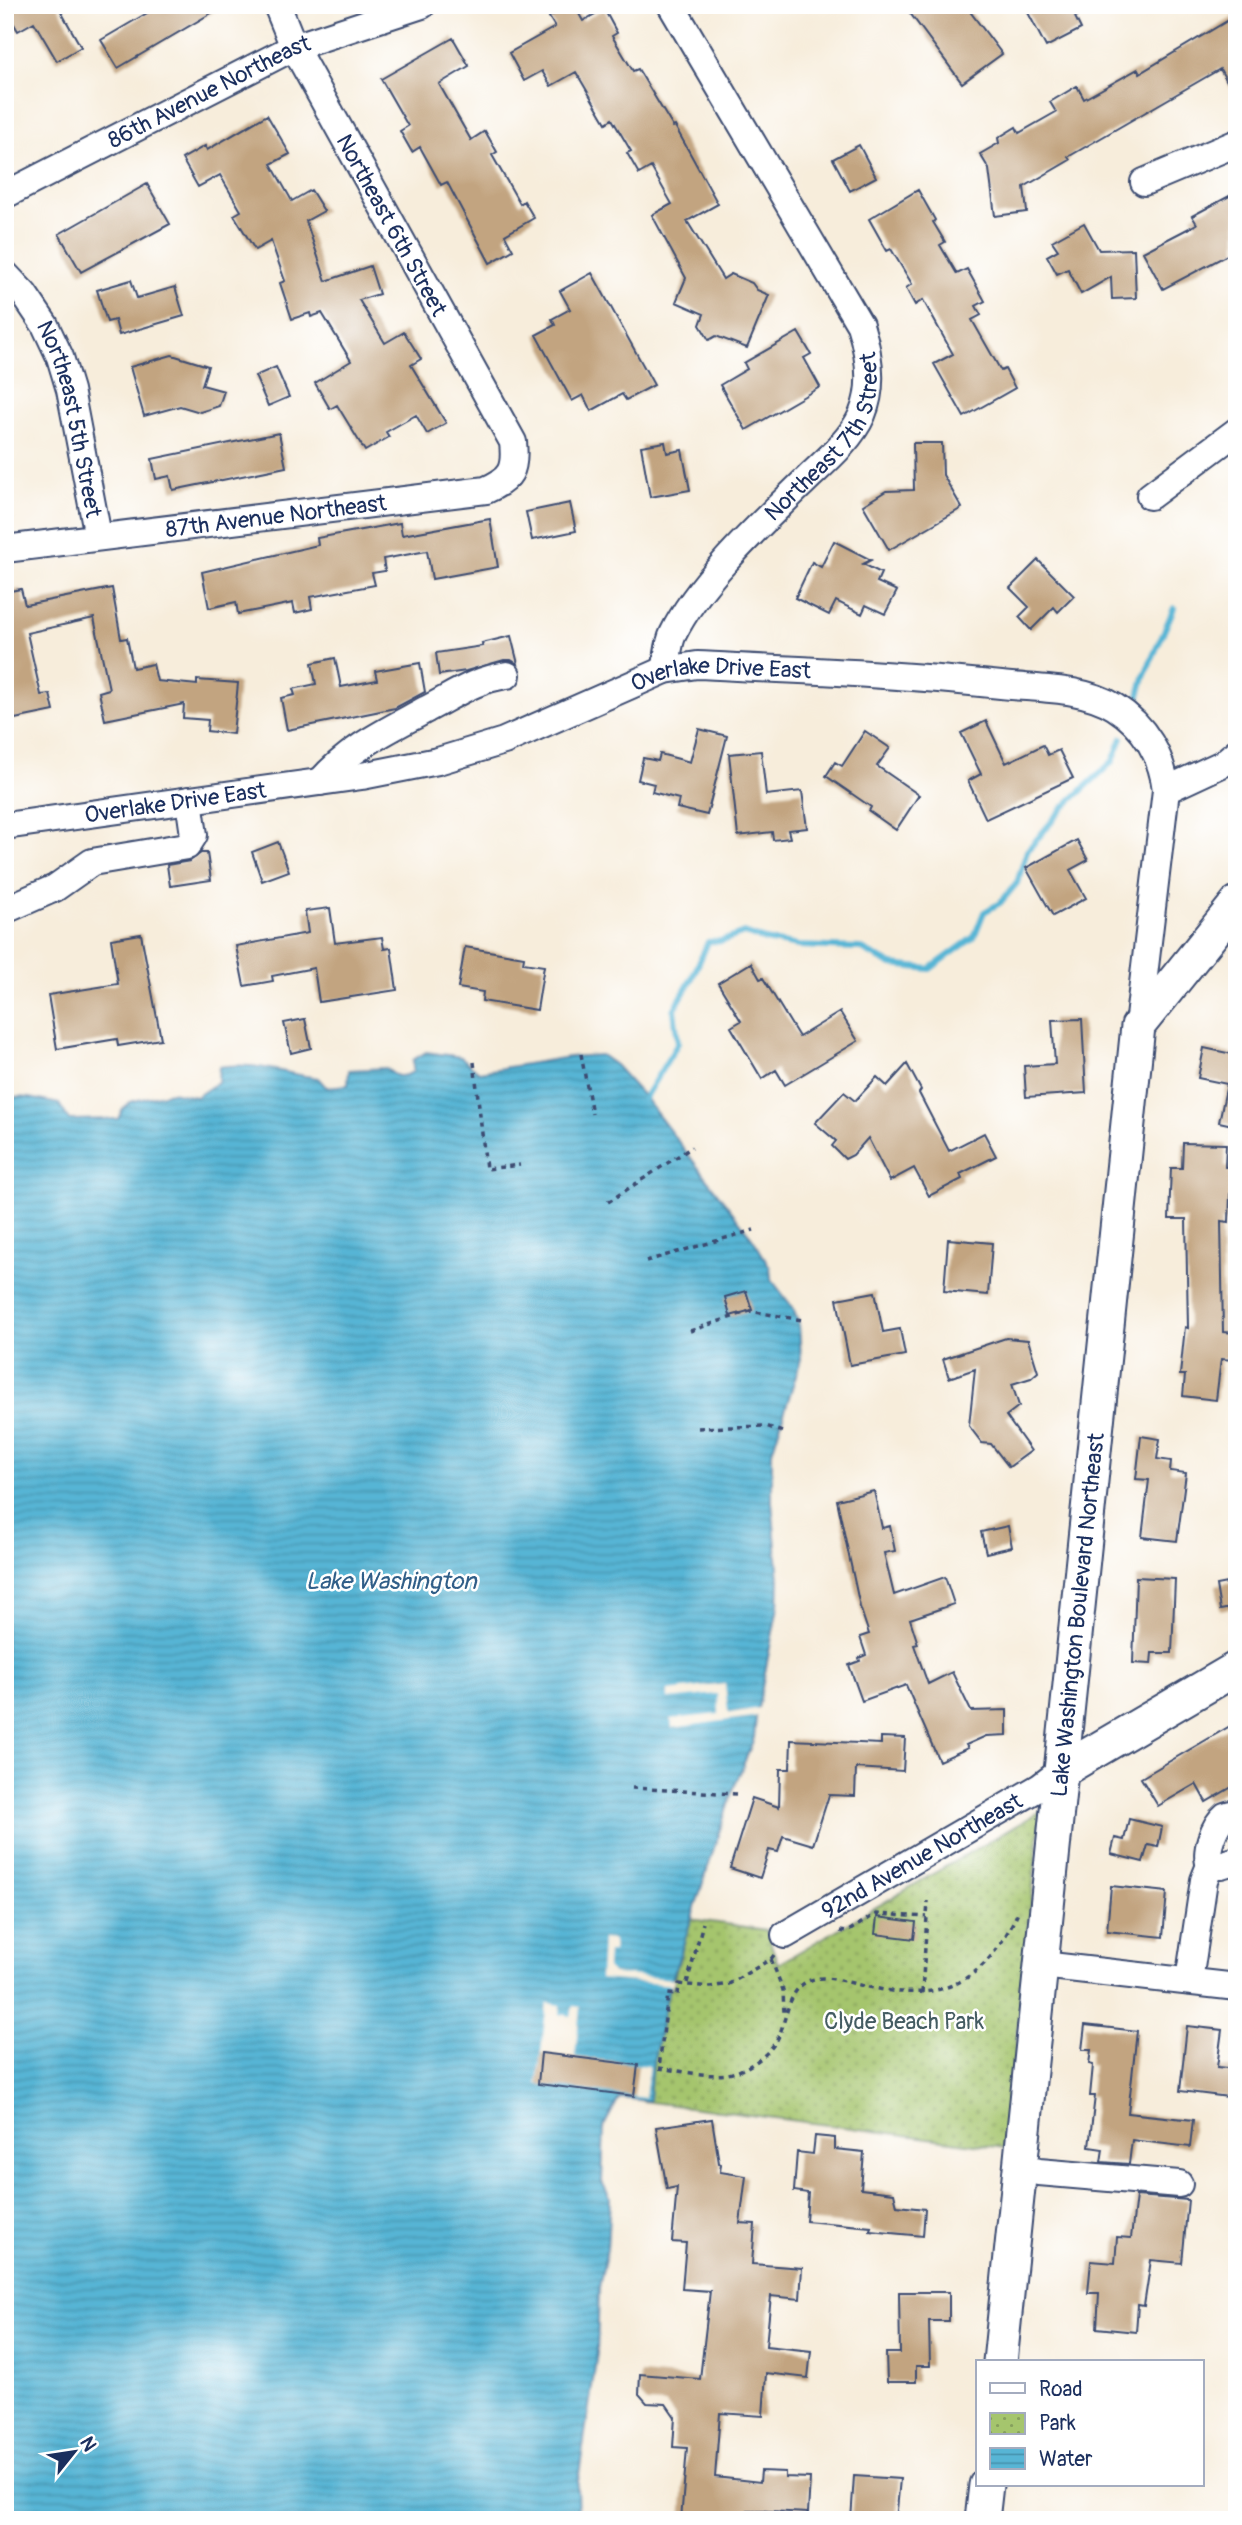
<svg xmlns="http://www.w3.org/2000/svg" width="1242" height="2525" font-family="Pangolin,sans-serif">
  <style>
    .park { fill: url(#park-dots); stroke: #607a66; stroke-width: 2 }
    .water { fill: url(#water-rules); stroke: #39729a; stroke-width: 2 }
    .pier { fill: #f7eddb }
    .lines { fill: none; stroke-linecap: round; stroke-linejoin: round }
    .stream { stroke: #57b5d5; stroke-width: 6 }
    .building { fill: #c2a480 }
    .minor-casing { stroke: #3c4c71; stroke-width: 30 }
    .major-casing { stroke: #3c4c71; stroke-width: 37 }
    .path { stroke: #3c4c71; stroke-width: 3.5; stroke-dasharray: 5 5; stroke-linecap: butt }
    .minor { stroke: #fff; stroke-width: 26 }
    .major { stroke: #fff; stroke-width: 33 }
    .labels { text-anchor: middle; stroke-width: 5; stroke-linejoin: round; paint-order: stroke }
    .street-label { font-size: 23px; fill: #1b2f5e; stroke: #fff }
    .park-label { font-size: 23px; fill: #445c62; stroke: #fff }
    .water-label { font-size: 24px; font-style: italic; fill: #305e88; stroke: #fff }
  </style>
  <defs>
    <pattern id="park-dots" width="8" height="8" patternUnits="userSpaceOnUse" patternTransform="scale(1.75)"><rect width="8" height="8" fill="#a5c56d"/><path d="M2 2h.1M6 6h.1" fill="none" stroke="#86a05d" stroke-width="1.8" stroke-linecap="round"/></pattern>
    <pattern id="water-rules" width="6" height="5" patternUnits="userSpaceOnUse" patternTransform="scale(1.75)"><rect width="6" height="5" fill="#57b5d5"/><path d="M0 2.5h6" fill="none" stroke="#4794b0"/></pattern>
  </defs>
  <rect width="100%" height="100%" fill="#fff"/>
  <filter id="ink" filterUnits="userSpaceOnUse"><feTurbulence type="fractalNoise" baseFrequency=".0143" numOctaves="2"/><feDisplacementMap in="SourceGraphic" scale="14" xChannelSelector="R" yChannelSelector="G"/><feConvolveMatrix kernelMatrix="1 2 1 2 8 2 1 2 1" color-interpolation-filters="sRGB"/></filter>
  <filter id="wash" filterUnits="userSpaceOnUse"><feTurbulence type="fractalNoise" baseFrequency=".00686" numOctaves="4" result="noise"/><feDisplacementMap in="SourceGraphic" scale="28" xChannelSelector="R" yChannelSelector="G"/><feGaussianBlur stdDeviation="1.57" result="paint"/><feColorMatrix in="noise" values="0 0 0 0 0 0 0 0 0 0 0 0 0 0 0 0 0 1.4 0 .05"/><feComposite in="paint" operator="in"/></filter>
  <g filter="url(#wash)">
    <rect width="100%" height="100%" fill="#f7eddb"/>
    <!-- park -->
    <path class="park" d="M 1041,1811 L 1005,2148 L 642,2101 L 664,1989 L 673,1989 L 674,1978 L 691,1919 L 766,1930 L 778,1964 Z"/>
    <!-- water -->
    <path class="water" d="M 426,1052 L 461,1057 L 479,1072 L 569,1057 L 601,1055 L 615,1065 L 644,1097 L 753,1239 L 770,1267 L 771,1279 L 793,1308 L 799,1325 L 801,1359 L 772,1452 L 772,1502 L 779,1580 L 778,1607 L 756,1718 L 754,1738 L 730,1798 L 668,1992 L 651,2073 L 649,2101 L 619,2098 L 604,2126 L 602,2182 L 610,2198 L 607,2249 L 599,2287 L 597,2353 L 577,2488 L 578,2520 L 5,2520 L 5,1096 L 29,1098 L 59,1104 L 69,1120 L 118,1119 L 122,1110 L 130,1102 L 171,1092 L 196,1097 L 218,1082 L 219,1067 C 251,1061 285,1074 318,1078 L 326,1087 L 348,1085 L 349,1070 L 386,1068 C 396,1078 401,1078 413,1072 L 413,1060 Z"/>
    <!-- pier -->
    <path class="pier" d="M 725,1684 L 728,1711 L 731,1713 L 759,1708 L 759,1716 L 672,1728 L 671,1719 L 719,1714 L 718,1694 L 668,1699 L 668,1691 Z
      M 602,1939 L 614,1940 L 613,1952 L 608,1952 L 607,1968 L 613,1974 L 674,1979 L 673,1985 L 600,1979 Z
      M 547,2003 L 561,2005 L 560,2014 L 571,2016 L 573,2006 L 580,2007 L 575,2057 L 649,2066 L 645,2098 L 537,2084 Z"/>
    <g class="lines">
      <!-- stream -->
      <path class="stream" d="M 1137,703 L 1144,677 L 1174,608
        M 642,1102 L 678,1043 L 674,1010 L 692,978 L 708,942 L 722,941 L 744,933 L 765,940 L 798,946 L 860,948 L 892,965 L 930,969 L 974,937 L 984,912 L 1000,903 L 1017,883 L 1027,851 L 1064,807 L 1113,761 L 1122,738"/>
    </g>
    <g id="blocks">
      <!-- building -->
      <path class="building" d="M 5,5 L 63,5 L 59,8 L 81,47 L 57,61 L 34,22 L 18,31 L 14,24 L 5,29 Z
        M 161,5 L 225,5 L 118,68 L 101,40 Z
        M 570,5 L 574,5 L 583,21 L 604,9 L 617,33 L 612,36 L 633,71 L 638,69 L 673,127 L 675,126 L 718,204 L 687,221 L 723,279 L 731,274 L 752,283 L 757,290 L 769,295 L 747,348 L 716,336 L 709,340 L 700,325 L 704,314 L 676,302 L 686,278 L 652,215 L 672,204 L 651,167 L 639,174 L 627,153 L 631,151 L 612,119 L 606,123 L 576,72 L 551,86 L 542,71 L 524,81 L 509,53 L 555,27 L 549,17 Z
        M 904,5 L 965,5 L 1002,54 L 962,83 Z
        M 1024,5 L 1098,5 L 1075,17 L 1081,29 L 1046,47 Z
        M 1237,15 L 1237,99 L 1220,69 L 1068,157 L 1070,160 L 1024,187 L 1027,212 L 995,216 L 989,169 L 980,154 L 999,143 L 998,138 L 1016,127 L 1019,133 L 1056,112 L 1050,102 L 1077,86 L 1084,99 L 1138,69 L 1140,73 Z
        M 453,38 L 469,66 L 439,84 L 471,140 L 485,131 L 497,152 L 492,155 L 520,204 L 524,201 L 534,218 L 505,235 L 513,250 L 490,263 L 447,182 L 441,185 L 420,147 L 412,152 L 400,131 L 408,126 L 381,79 Z
        M 267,115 L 290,154 L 271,164 L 292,201 L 311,190 L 324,211 L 306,221 L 326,281 L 370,266 L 379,294 L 359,300 L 385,343 L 404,332 L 421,359 L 411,365 L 446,423 L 427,434 L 416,415 L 386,432 L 389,437 L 365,451 L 337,405 L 330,409 L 315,383 L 351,361 L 322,313 L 311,317 L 310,313 L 292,319 L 280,283 L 285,281 L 271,241 L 255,250 L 234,215 L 241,211 L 220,175 L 198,187 L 182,159 L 205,146 L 207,150 Z
        M 859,145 L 876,177 L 850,191 L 833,159 Z
        M 147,184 L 170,224 L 81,272 L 59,234 Z
        M 918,190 L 935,220 L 933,222 L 945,242 L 940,245 L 957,274 L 967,269 L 985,301 L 976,306 L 981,315 L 972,320 L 1001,371 L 1005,369 L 1015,388 L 964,417 L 934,364 L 953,354 L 923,300 L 915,305 L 906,288 L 912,284 L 891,249 L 887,251 L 869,219 Z
        M 1237,192 L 1237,250 L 1163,289 L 1143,252 L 1197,224 L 1192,216 Z
        M 1084,223 L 1099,250 L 1134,249 L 1136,298 L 1112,299 L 1111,277 L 1081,294 L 1068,269 L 1057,274 L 1047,256 L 1058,250 L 1052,241 Z
        M 592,273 L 654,385 L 626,400 L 622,394 L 591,411 L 583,395 L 572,401 L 536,335 L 555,325 L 552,319 L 570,309 L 560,291 Z
        M 131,280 L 137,298 L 175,287 L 184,316 L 119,335 L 115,320 L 107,322 L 97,290 Z
        M 798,332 L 811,354 L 804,358 L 820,387 L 746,430 L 720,385 L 747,369 L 744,363 Z
        M 172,355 L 208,366 L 202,385 L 224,391 L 219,406 L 200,412 L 180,406 L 144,416 L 130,367 Z
        M 276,367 L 289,397 L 268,406 L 255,376 Z
        M 279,433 L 286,467 L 173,490 L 170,476 L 156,479 L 152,459 Z
        M 665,442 L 667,453 L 682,450 L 690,490 L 650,497 L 641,446 Z
        M 913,443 L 942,443 L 943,475 L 962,508 L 889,550 L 863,505 L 886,491 L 914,490 Z
        M 570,503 L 576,531 L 532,540 L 526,512 Z
        M 490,519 L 498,567 L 432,579 L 427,551 L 383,559 L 385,571 L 372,573 L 375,585 L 310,597 L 312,609 L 295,613 L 293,603 L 238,614 L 236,602 L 209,608 L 202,572 L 318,545 L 317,538 L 400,523 L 402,535 Z
        M 834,541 L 871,560 L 863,564 L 881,573 L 877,582 L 897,591 L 885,614 L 866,605 L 862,614 L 836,601 L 829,615 L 795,598 L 812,562 L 821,567 Z
        M 1038,560 L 1074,596 L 1058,612 L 1054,607 L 1031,630 L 1019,617 L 1029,607 L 1010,588 Z
        M 112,588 L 121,639 L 127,638 L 133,668 L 153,664 L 157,681 L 197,685 L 197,680 L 238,683 L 233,734 L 207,731 L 208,720 L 183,718 L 184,704 L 105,720 L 99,692 L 109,689 L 94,618 L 27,633 L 41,695 L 50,694 L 54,711 L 5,721 L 5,592 L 21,589 L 25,605 Z
        M 511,636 L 518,664 L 511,660 L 504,660 L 466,671 L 439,675 L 436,653 L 483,646 L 482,643 Z
        M 335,658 L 341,687 L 377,680 L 375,671 L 420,663 L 425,692 L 395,708 L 287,730 L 281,698 L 295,695 L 293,689 L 316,684 L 312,663 Z
        M 986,721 L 1006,763 L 1043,745 L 1048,755 L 1059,750 L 1073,778 L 986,819 L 968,781 L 981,774 L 961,733 Z
        M 699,729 L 727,736 L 707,815 L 677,808 L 679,799 L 652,792 L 654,784 L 638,780 L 643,758 L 658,761 L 660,754 L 690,762 Z
        M 865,731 L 890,748 L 877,766 L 919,795 L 896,830 L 869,811 L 871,807 L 826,776 L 835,762 L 842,766 Z
        M 761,751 L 766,795 L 802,791 L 807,828 L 788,830 L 790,838 L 773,840 L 772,832 L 738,836 L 729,754 Z
        M 1077,840 L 1088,860 L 1070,870 L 1086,898 L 1053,916 L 1026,868 Z
        M 278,842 L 289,871 L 262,881 L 252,852 Z
        M 201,853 L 207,853 L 211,880 L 170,886 L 167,865 L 190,861 Z
        M 330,908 L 335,943 L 382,937 L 384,949 L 391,948 L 397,990 L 319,1002 L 314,968 L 272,976 L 273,981 L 244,986 L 236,946 L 308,933 L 305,911 Z
        M 141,934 L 161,1039 L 118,1046 L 117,1039 L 57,1049 L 48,995 L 118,984 L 111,939 Z
        M 465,947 L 524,957 L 523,963 L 544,966 L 537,1010 L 482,1001 L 483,992 L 458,988 Z
        M 751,963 L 760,979 L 763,978 L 799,1037 L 840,1012 L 858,1041 L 785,1085 L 776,1070 L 762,1079 L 731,1027 L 741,1021 L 718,983 Z
        M 305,1019 L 311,1048 L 291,1053 L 284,1023 Z
        M 1082,1019 L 1086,1093 L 1026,1097 L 1024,1066 L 1055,1064 L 1052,1020 Z
        M 1204,1048 L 1237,1055 L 1237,1126 L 1219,1122 L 1227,1084 L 1198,1078 Z
        M 907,1064 L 921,1090 L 919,1093 L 949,1151 L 984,1133 L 996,1156 L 960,1174 L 962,1179 L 929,1196 L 914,1168 L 890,1181 L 868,1138 L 853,1155 L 845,1159 L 832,1146 L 836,1141 L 815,1123 L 844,1092 L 855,1101 L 877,1077 L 887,1086 Z
        M 1183,1143 L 1226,1144 L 1225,1167 L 1237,1167 L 1237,1194 L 1230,1194 L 1229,1222 L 1221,1221 L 1223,1332 L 1237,1333 L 1237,1346 L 1235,1360 L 1221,1359 L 1216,1400 L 1183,1396 L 1185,1375 L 1180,1375 L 1185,1327 L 1188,1328 L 1186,1219 L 1169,1219 L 1171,1168 L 1182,1168 Z
        M 948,1239 L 992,1243 L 988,1295 L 944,1291 Z
        M 746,1291 L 752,1310 L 730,1316 L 725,1297 Z
        M 875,1292 L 883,1332 L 900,1329 L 905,1355 L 850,1365 L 837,1299 Z
        M 1006,1338 L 1028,1340 L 1038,1372 L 1031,1378 L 1012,1384 L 1019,1406 L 1006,1416 L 1031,1451 L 1009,1467 L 991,1444 L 982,1443 L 969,1426 L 975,1369 L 949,1378 L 943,1359 Z
        M 1141,1436 L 1160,1439 L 1157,1459 L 1171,1461 L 1170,1471 L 1186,1473 L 1177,1541 L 1142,1537 L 1149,1480 L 1136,1479 Z
        M 874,1491 L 882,1528 L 890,1526 L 895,1551 L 884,1553 L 894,1595 L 945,1577 L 954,1604 L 910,1619 L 918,1644 L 914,1645 L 928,1684 L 952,1672 L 971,1711 L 1007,1710 L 1007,1735 L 986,1736 L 966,1745 L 968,1748 L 939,1761 L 906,1685 L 862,1701 L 849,1665 L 860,1661 L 859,1658 L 866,1655 L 860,1637 L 869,1634 L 860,1607 L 837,1500 Z
        M 1008,1526 L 1012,1547 L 986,1553 L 981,1532 Z
        M 1136,1577 L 1175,1579 L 1172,1653 L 1152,1653 L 1151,1664 L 1133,1663 Z
        M 1237,1581 L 1237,1607 L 1220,1610 L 1216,1585 Z
        M 1237,1722 L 1237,1784 L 1206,1802 L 1196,1784 L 1158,1806 L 1141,1778 Z
        M 881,1737 L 905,1738 L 903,1771 L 856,1768 L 855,1796 L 829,1795 L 813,1845 L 783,1836 L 778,1852 L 769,1850 L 760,1878 L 730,1868 L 752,1798 L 779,1807 L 780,1769 L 790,1769 L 791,1740 L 881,1744 Z
        M 1129,1819 L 1162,1827 L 1158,1847 L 1148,1845 L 1143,1862 L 1111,1854 L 1115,1838 L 1124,1840 Z
        M 1111,1886 L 1167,1892 L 1163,1937 L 1107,1931 Z
        M 877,1917 L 916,1922 L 914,1939 L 875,1934 Z
        M 1085,2025 L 1137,2031 L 1128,2113 L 1193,2120 L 1190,2147 L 1132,2140 L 1129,2164 L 1101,2162 L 1103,2149 L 1089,2147 L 1095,2096 L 1090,2096 L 1093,2065 L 1089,2064 L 1091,2050 L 1082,2050 Z
        M 1187,2026 L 1222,2030 L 1217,2067 L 1237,2069 L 1237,2098 L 1180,2091 Z
        M 541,2053 L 638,2065 L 634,2096 L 538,2084 Z
        M 712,2119 L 719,2163 L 721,2164 L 720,2172 L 746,2176 L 740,2223 L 755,2224 L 752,2264 L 802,2268 L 800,2299 L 771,2296 L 766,2346 L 811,2351 L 808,2378 L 766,2373 L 763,2416 L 720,2413 L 715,2477 L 760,2482 L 761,2471 L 785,2472 L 785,2477 L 810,2478 L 808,2513 L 748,2510 L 747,2520 L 681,2520 L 687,2448 L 673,2447 L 675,2417 L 666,2404 L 647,2403 L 639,2394 L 640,2374 L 700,2379 L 710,2291 L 682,2289 L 686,2243 L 672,2242 L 677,2187 L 667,2189 L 656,2127 Z
        M 815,2136 L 835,2138 L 835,2149 L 864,2152 L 861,2189 L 894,2193 L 897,2206 L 925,2209 L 923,2236 L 870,2231 L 871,2227 L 806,2221 L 808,2193 L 794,2191 L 797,2152 L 813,2154 Z
        M 1136,2196 L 1188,2200 L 1182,2263 L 1151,2260 L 1144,2306 L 1138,2305 L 1136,2332 L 1097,2328 L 1099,2293 L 1088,2293 L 1091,2261 L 1115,2263 L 1117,2237 L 1131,2238 Z
        M 899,2292 L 949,2292 L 949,2321 L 929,2321 L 930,2366 L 916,2366 L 916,2382 L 887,2382 L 886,2353 L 900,2353 Z
        M 854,2476 L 900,2479 L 896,2520 L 851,2520 Z"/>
    </g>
  </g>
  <g filter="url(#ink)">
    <use href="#blocks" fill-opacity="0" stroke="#3c4c71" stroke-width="2"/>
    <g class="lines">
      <!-- minor casing -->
      <g class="minor-casing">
        <g id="minor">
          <path d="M 1144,182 L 1237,143"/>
          <path id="s1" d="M 5,195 L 294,47 L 422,5"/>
          <path id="s2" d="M 5,274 L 24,294 L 45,325 L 60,357 L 70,390 L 98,536"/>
          <path d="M 1150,496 L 1237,431"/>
          <path id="s3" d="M 5,549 L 486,490 C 511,479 516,470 513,442 L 294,47 L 277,5"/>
          <path id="s4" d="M 665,670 C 668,659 668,644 673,634 C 700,579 766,519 810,476 C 828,459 852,438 862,415 C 874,387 869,353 860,325 L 671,5"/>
          <path d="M 320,782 C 351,747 387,731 427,709 C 456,694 474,680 507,675"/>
          <path d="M 1166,790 L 1224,763 L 1237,752"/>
          <path id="s5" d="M 5,826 L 362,776 L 438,761 L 504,741 L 665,670 L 697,665 C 798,670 900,674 1001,685 C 1037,689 1083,687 1115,707 C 1145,726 1162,756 1166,790 L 1138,1026"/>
          <path d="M 5,910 L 55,888 L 92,862 L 187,846 L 194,835 L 189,800"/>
          <path d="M 1237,1812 C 1236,1813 1227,1815 1225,1816 C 1214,1825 1204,1852 1210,1865 L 1221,1865 L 1237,1860"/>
          <path id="s6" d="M 785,1935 L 1040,1787 L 1061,1771"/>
          <path d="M 1042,1965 L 1237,1987"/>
          <path d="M 1189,1981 L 1204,1880 L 1210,1865"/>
          <path d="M 1022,2168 L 1039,2172 L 1179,2184"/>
        </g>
      </g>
      <!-- major casing -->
      <g class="major-casing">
        <g id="major">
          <path d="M 1061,1771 L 1237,1668"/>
          <path id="s7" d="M 1000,2362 L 1138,1026 L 1237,903"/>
          <path d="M 982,2520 L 986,2485"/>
        </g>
      </g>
      <!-- path -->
      <path class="path" d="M 581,1054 L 592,1114
        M 474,1062 L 486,1169 L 520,1165
        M 608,1202 L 692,1147
        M 646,1261 L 754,1230
        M 690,1331 L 750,1311 L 802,1320
        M 698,1428 L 766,1426 L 785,1433
        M 632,1788 L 736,1794
        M 840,1931 L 847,1932 L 876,1914 L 927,1917
        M 774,1955 L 771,1959 L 729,1984 L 710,1987 L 679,1984 L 678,1995 L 668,1994 L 659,2068 C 681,2071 706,2077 728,2074 C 748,2070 768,2056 778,2038 C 787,2019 788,1987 811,1980 C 828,1974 852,1984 869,1987 C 944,2004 986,1981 1018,1912
        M 771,1959 L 783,1990 L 784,2013
        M 687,1983 L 703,1923
        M 922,1993 L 928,1901"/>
      <!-- minor -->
      <use href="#minor" class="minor"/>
      <!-- major -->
      <use href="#major" class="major"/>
    </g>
  </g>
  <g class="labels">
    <!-- street labels -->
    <g class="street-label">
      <text dy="8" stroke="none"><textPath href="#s1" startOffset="229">86th Avenue Northeast</textPath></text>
      <text transform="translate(392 225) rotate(61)" y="8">Northeast 6th Street</text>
      <text dy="8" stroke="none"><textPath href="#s2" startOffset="163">Northeast 5th Street</textPath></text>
      <text dy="8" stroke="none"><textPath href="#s4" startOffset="290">Northeast 7th Street</textPath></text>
      <text dy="8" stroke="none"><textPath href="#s3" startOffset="273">87th Avenue Northeast</textPath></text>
      <text dy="8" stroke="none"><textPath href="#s5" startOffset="738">Overlake Drive East</textPath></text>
      <text dy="8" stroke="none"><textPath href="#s5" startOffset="172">Overlake Drive East</textPath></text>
      <text dy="8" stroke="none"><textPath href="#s7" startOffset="751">Lake Washington Boulevard Northeast</textPath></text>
      <text dy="8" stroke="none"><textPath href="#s6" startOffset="158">92nd Avenue Northeast</textPath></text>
    </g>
    <!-- park labels -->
    <g class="park-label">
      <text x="904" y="2029">Clyde Beach Park</text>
    </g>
    <!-- water labels -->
    <g class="water-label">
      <text x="391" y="1589">Lake Washington</text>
    </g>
  </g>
  <!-- margin -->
  <rect width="1242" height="2525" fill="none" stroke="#fff" stroke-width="28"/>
  <!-- legend -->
  <rect x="976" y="2360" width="228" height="126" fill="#ffffff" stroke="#a4acbf" stroke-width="2"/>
  <rect x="990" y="2383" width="35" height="10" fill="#ffffff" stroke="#a4acbf" stroke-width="2"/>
  <text x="1039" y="2396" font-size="21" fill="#1b2f5e">Road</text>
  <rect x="990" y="2413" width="35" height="21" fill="url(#park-dots)" stroke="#a4acbf" stroke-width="2"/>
  <text x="1039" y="2430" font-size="21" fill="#1b2f5e">Park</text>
  <rect x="990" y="2448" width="35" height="21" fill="url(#water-rules)" stroke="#a4acbf" stroke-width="2"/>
  <text x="1039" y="2466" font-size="21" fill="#1b2f5e">Water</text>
  <!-- north arrow -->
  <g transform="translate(74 2452) rotate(60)" stroke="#ffffff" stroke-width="5" paint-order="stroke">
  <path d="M0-5L12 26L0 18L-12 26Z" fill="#1b2f5e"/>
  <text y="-10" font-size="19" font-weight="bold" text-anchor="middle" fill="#1b2f5e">N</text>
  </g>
</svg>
